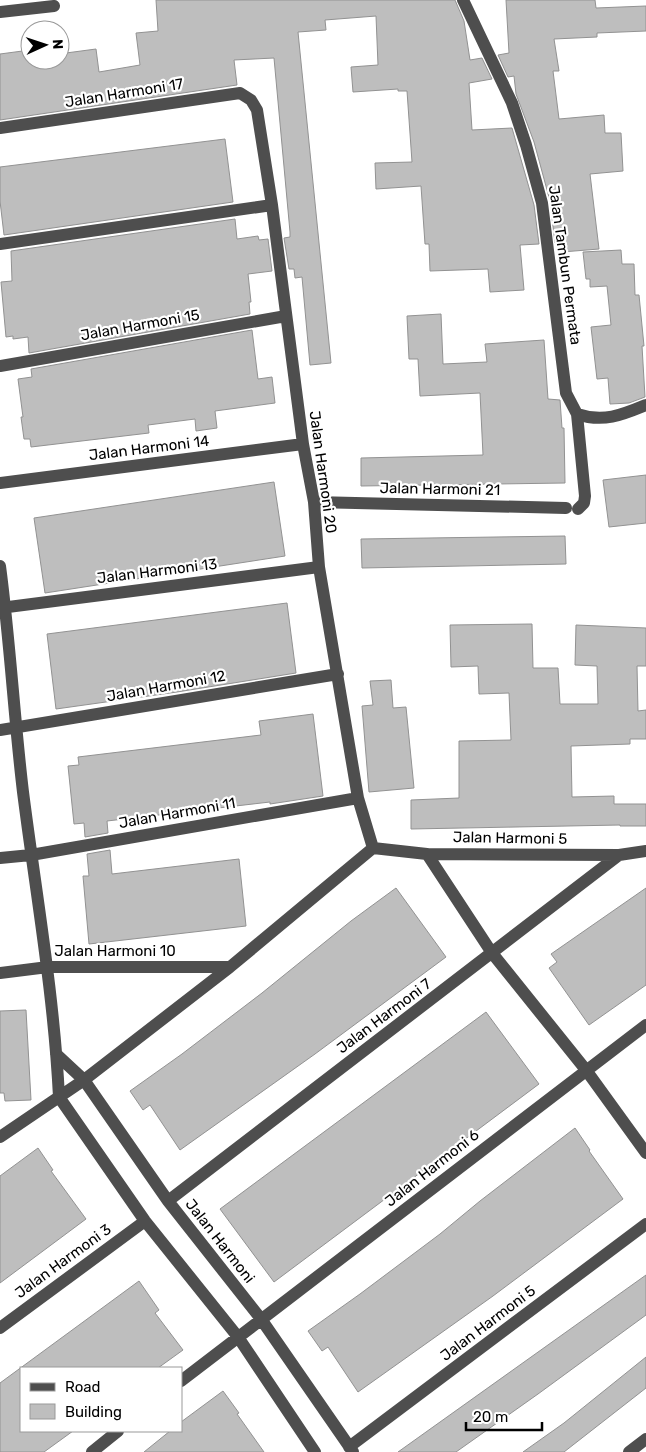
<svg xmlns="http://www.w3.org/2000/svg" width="646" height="1452" font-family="Rubik,sans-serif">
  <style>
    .building { fill: #bebebe; stroke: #929292 }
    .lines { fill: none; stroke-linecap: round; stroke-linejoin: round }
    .minor { stroke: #4e4e4e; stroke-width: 12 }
    .labels { text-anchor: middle; stroke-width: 4.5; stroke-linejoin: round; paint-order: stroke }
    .street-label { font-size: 15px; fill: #000; stroke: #fff }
  </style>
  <rect width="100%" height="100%" fill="#fff"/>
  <!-- building -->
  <path class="building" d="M 156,0 L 455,0 L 464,21 L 470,60 L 482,58 L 492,79 L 469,83 L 472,130 L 512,128 L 534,205 L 539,244 L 520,245 L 524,290 L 490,292 L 488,269 L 430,271 L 429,244 L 425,244 L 421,186 L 376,189 L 375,163 L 412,162 L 407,91 L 398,91 L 398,89 L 353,92 L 351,67 L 378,65 L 376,16 L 325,20 L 326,30 L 298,32 L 331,363 L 310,365 L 302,277 L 295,278 L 294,269 L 289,269 L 284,238 L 290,237 L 290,232 L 274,58 L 234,60 L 237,85 L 0,120 L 0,54 L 30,50 L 30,60 L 60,60 L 60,46 L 65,45 L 66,53 L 96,49 L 99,72 L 140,65 L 136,33 L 158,31 Z
    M 506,0 L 595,0 L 596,8 L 646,6 L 646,31 L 597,33 L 597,37 L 554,39 L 559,71 L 553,71 L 559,119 L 604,115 L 605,133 L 621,133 L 623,171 L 590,174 L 599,249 L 562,252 L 561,243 L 555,243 L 550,201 L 534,142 L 516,94 L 514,76 L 508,77 L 498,55 L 509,53 Z
    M 225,139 L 233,202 L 4,235 L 0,201 L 0,167 Z
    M 235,219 L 237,239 L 258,236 L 259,240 L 268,239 L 272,271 L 248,274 L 251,302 L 249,302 L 250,314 L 29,353 L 28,337 L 13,339 L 13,336 L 6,337 L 1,282 L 12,281 L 11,251 Z
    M 621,250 L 622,264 L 634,264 L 635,295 L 639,295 L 644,346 L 642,346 L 645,397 L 629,403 L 610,404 L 608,378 L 597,379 L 591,327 L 611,325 L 607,286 L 590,287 L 590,279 L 586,279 L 583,252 Z
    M 441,314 L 443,364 L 487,362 L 485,344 L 544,340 L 548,399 L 560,400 L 562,428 L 564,428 L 565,483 L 361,486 L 361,458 L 483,455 L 480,393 L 420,396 L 418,359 L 409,359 L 407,316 Z
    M 252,330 L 258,379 L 272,377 L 275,403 L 215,411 L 217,428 L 196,431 L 195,419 L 148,425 L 149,433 L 31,447 L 30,439 L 24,439 L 21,417 L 23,417 L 18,379 L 32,377 L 31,369 Z
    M 646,475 L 646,523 L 609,527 L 603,480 Z
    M 274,482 L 285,556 L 45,593 L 34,518 Z
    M 565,536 L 566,564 L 362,568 L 361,539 Z
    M 287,603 L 296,673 L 177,692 L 56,709 L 47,634 Z
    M 532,624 L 533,668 L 558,668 L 560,704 L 598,704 L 597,666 L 575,665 L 576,625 L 646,628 L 646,666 L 637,666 L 638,711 L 646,710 L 646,739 L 630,739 L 630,744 L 571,746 L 572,797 L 614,796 L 614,804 L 646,804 L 646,826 L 620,826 L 620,825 L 411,829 L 411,800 L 459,798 L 459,741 L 511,740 L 509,693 L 479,694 L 478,666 L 451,667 L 450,625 Z
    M 391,680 L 393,708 L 406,707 L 414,788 L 369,792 L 362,706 L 373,705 L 370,681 Z
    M 313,714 L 323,796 L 270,804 L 270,802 L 107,821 L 108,833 L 85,837 L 84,823 L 74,824 L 68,766 L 79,765 L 78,757 L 261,735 L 259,721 Z
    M 110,850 L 112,874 L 239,859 L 246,926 L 89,944 L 83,876 L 89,876 L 87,854 Z
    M 396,888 L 446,957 L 315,1054 L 180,1150 L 150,1105 L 143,1110 L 130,1091 L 182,1054 L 262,993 L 351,921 Z
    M 646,888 L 646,985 L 589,1025 L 549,968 L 557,962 L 551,954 Z
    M 26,1010 L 31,1100 L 5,1101 L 4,1093 L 0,1093 L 0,1011 Z
    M 486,1012 L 539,1084 L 274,1282 L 220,1209 Z
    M 575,1128 L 590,1150 L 589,1151 L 623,1199 L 493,1296 L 358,1392 L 328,1347 L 322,1351 L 308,1331 L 360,1294 L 440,1234 L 480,1201 Z
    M 38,1148 L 53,1170 L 51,1171 L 86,1219 L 0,1283 L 0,1176 Z
    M 646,1275 L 646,1315 L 538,1394 L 456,1452 L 398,1452 Z
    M 139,1281 L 159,1310 L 155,1313 L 183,1350 L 158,1368 L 21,1368 L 21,1431 L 73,1431 L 44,1452 L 0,1452 L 0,1383 Z
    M 646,1357 L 646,1388 L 564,1452 L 523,1452 L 564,1423 Z
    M 223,1391 L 239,1413 L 237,1414 L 264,1452 L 144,1452 L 170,1431 L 181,1431 L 181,1422 Z"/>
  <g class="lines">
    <!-- minor -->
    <path class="minor" d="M 463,0 L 512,103 L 526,145 L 542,203 L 566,393 L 577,414 C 603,423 622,415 646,405
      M 0,12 L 54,6
      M 0,128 L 240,93 L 251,100 L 257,110 L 272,205 L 303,444 L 314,502 L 319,567 L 358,798 L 373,848
      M 0,244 L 272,205
      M 0,366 L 286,316
      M 577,414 L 585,496 L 584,503 L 578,509
      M 0,483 L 303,444
      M 314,502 L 566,508
      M 0,566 C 10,641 14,717 23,792 C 36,894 54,995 59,1097
      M 0,608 L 319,567
      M 0,730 L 338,674
      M 373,848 L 427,854 L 619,855 L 646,851
      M 427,854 L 492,953 L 586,1070 L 646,1153
      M 0,858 L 31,855 L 358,798
      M 0,973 L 48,967 L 230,967
      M 56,1054 L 84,1080 L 168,1201 L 261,1319 L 353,1452
      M 59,1097 L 145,1221 L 238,1337 L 315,1452
      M 0,1137 L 84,1080 L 230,967 L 373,848
      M 168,1201 L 619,855
      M 0,1328 L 145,1221
      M 181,1381 L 646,1025
      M 349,1447 L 646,1224
      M 92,1452 L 118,1431
      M 629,1452 L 646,1439"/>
  </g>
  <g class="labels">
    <!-- street labels -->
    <g class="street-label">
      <text transform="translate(124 93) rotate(-9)" y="5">Jalan Harmoni 17</text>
      <text transform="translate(565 265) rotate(82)" y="5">Jalan Tambun Permata</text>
      <text transform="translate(140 325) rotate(-10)" y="5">Jalan Harmoni 15</text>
      <text transform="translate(149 448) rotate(-7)" y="5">Jalan Harmoni 14</text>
      <text transform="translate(323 472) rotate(82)" y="5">Jalan Harmoni 20</text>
      <text transform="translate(440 489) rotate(1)" y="5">Jalan Harmoni 21</text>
      <text transform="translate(157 571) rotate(-7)" y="5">Jalan Harmoni 13</text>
      <text transform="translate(166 686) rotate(-10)" y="5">Jalan Harmoni 12</text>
      <text transform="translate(177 813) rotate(-10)" y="5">Jalan Harmoni 11</text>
      <text transform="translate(510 838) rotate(1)" y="5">Jalan Harmoni 5</text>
      <text x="115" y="956">Jalan Harmoni 10</text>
      <text transform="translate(384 1016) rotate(-37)" y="5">Jalan Harmoni 7</text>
      <text transform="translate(432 1168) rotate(-38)" y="5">Jalan Harmoni 6</text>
      <text transform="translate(220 1241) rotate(52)" y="5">Jalan Harmoni</text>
      <text transform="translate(63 1261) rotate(-36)" y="5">Jalan Harmoni 3</text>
      <text transform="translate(488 1323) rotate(-37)" y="5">Jalan Harmoni 5</text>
    </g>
  </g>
  <!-- legend -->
  <rect x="20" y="1367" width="162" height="65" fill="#ffffff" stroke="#999999"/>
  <rect x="30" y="1383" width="25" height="8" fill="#4e4e4e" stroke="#999999"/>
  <text x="65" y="1392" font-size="15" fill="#000000">Road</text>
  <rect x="30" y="1404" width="25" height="15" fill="#bebebe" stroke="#999999"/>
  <text x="65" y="1417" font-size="15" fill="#000000">Building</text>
  <!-- north arrow -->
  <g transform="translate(45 45) rotate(87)"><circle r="24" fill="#ffffff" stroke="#999999"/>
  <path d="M0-4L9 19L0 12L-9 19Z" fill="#000000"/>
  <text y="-8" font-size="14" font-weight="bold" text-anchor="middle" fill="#000000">N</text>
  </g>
  <!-- scale -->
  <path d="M466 1422v8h76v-8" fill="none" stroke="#000000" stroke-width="2.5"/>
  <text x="473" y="1422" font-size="15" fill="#000000" stroke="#ffffff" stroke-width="4" paint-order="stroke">20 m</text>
</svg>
